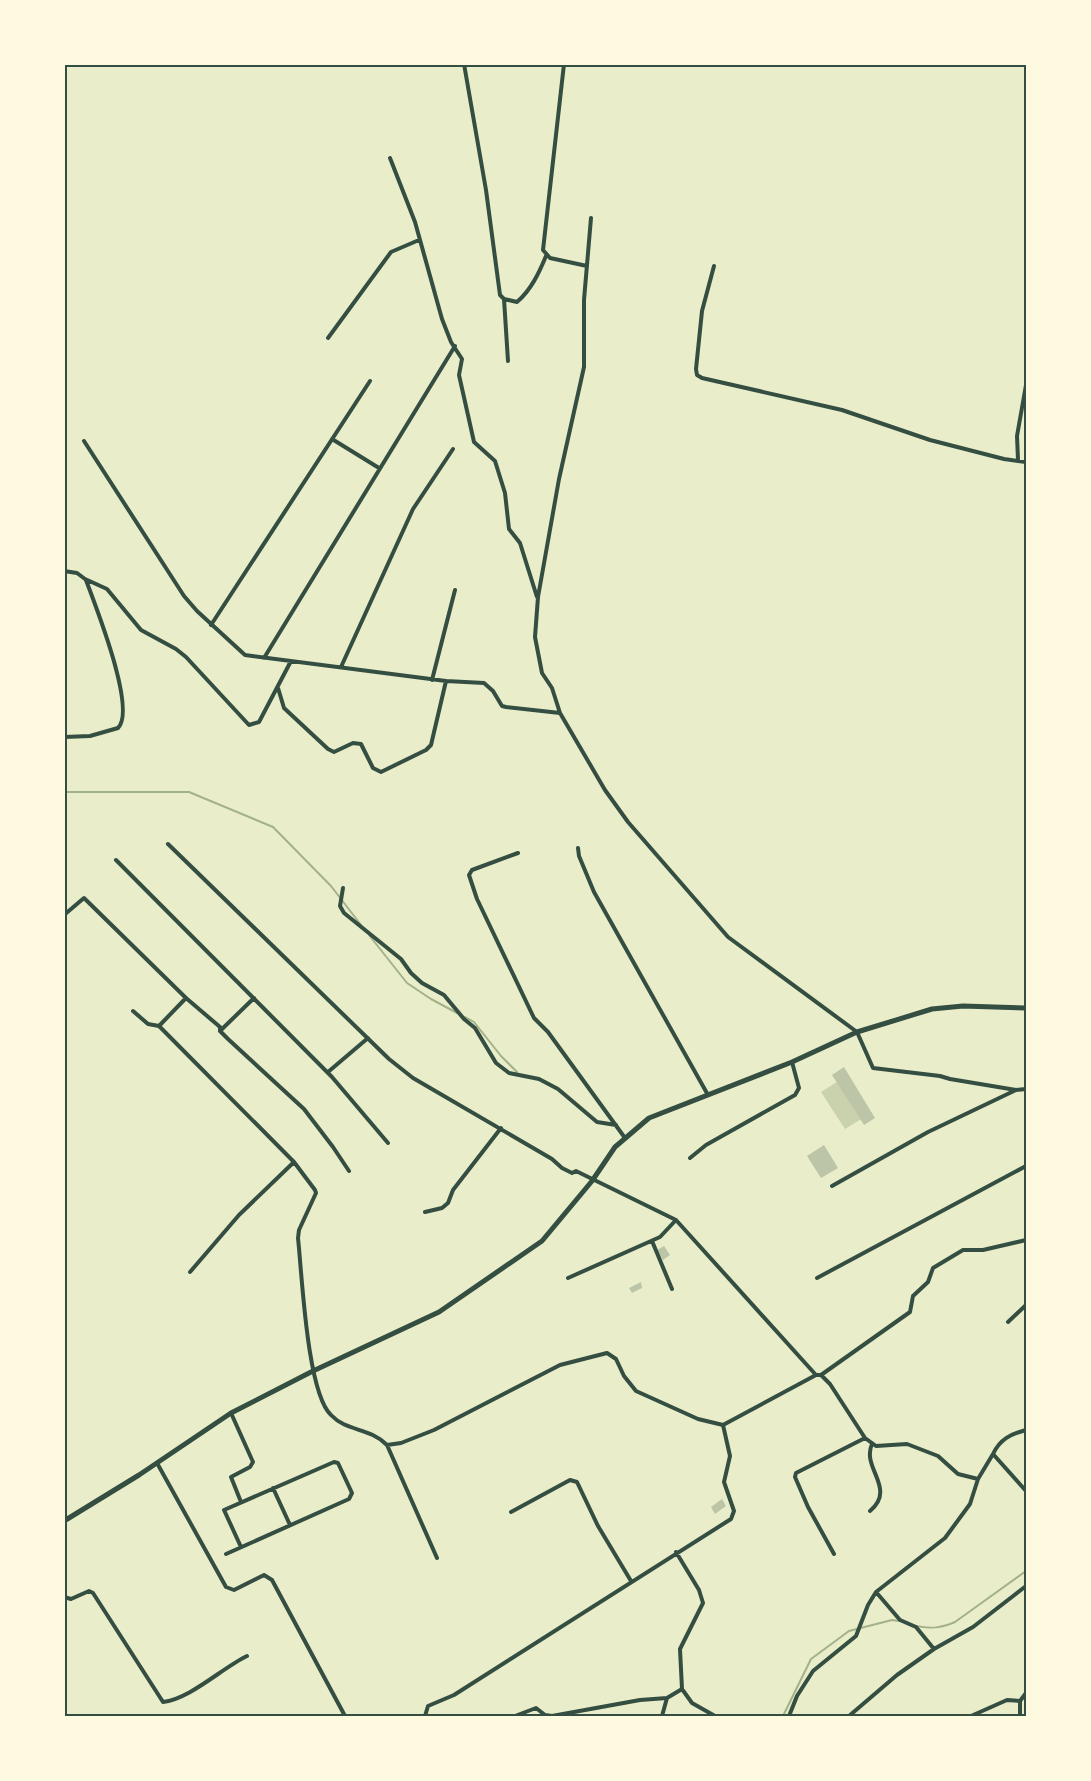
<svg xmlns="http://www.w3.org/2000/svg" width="1091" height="1781" font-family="'PT Sans',sans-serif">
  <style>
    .green { fill: #cad2ad }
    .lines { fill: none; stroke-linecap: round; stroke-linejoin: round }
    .stream { stroke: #a3b18a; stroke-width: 2 }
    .building { fill: #bcc5a7 }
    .minor { stroke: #344e41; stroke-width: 4 }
    .secondary { stroke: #344e41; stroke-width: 5 }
    .neatline { fill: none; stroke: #344e41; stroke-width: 2 }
  </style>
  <rect width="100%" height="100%" fill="#e9edc9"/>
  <!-- green -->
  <path class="green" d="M 840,1080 L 863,1118 L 845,1129 L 821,1092 Z"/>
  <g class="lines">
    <!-- stream -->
    <path class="stream" d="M 64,792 L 189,792 L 273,827 L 331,886 L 361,925
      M 369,935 L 407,983 L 431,999 L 457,1013
      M 465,1017 L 474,1022 L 501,1056 L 517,1072
      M 916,1626 C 931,1629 942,1628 955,1622 L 1026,1571
      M 783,1716 L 811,1659 L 849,1631 L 892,1620 L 899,1621"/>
  </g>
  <!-- building -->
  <path class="building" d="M 844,1067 L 875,1118 L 864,1125 L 832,1075 Z
    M 824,1145 L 838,1168 L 821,1178 L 807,1156 Z
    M 664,1246 L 670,1255 L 663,1260 L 657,1250 Z
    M 641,1282 L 642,1288 L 632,1293 L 629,1288 Z
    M 722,1499 L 726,1506 L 715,1514 L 711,1507 Z"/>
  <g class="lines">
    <!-- minor -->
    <path class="minor" d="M 464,64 L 486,190 L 500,295 L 504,299 L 517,302 C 531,290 539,273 546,256
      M 564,64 L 543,250 L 550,258 L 587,266
      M 390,158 L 415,222 L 442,319 L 451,342 L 462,359 L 459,375 L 474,442 L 495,461 L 505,493 L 509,529 L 520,543 L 537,597
      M 591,218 L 584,300 L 584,367 L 559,479 L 538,597 L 535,637 L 542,673 L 552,688 L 560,713 L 605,790 L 628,822 L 728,937 L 857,1032 L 873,1068 L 940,1076 L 950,1079 L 1016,1090
      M 714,266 L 702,311 L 696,369 L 697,375 L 702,378 L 842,410 L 930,440 L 1004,459 L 1026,462
      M 504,299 L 508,361
      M 328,338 L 391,252 L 419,240
      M 332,439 L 379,468
      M 84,441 L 184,596 L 197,611 L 245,655 L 446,681 L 484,683 L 493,691 L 502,706 L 506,707 L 560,713
      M 1018,460 L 1017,436 L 1026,385
      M 64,571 L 77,573 L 85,579 L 107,589 L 141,630 L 176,649 L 186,657 L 249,725 L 259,722 L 291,661
      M 211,625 L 370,381
      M 264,658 L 455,346
      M 341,667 L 413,509 L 453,449
      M 432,680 L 455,590
      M 278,688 L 284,708 L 328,749 L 334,752 L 353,743 L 361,744 L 373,768 L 381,772 L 426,750 L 431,745 L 446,681
      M 64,737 L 90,736 L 118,728 C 137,709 95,605 86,580
      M 168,844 L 389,1059 L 413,1078 L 552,1159 L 562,1168 L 572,1173 L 576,1171 L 676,1220 L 816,1375
      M 578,848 L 579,856 L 594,892 L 708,1095
      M 518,853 L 472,870 L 469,875 L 477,899 L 534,1018 L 548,1032 L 625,1138
      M 116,860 L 332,1077 L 388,1143
      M 343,888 L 340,906 L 344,913 L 401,959 L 411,973 L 422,983 L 444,995 L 464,1019 L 475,1028 L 496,1063 L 509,1073 L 539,1079 L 558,1089 L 597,1122 L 616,1125
      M 64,915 L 84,898 L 186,998 L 220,1027 L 220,1031 L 228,1039 L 304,1109 L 333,1147 L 349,1171
      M 133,1011 L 148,1024 L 159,1026 L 186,998
      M 159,1026 L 294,1162 L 315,1190 L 316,1193 L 299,1230 L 298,1238 C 302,1274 307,1393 331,1415 C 347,1432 369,1427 387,1445 L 437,1558
      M 220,1031 L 254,998
      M 328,1072 L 368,1038
      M 690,1158 L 706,1145 L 795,1095 L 799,1088 L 792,1062
      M 832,1186 L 928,1132 L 1016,1090 L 1026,1089
      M 425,1212 L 442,1208 L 448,1203 L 453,1190 L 501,1128
      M 652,1241 L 672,1289
      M 190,1272 L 239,1215 L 294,1162
      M 568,1278 L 660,1237 L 676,1220
      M 817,1278 L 1026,1166
      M 1008,1322 L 1026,1305
      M 821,1375 L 830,1384 L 865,1438 L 876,1446 L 907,1444 L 938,1456 L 958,1474 L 978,1479 L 993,1454 L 1026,1491
      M 231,1413 L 253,1462 L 250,1467 L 231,1477 L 241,1502
      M 387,1445 L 401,1443 L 434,1430 L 560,1365 L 607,1353 L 616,1359 L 624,1376 L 636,1391 L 698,1419 L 723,1425 L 816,1375 L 821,1375 L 910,1312 L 913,1296 L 928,1282 L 933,1268 L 963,1250 L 983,1250 L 1026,1240
      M 993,1454 C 1000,1439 1011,1434 1026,1430
      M 157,1463 L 226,1587 L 234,1590 L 264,1575 L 272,1580 L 345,1716
      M 273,1488 L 290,1525
      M 870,1511 C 897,1488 861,1468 872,1444
      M 511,1512 L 570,1480 L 577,1482 L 598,1526 L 631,1581
      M 226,1554 L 349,1499 L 352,1493 L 338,1463 L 334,1462 L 224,1510 L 241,1547
      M 834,1554 L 808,1507 L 795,1477 L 796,1473 L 865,1438
      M 876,1592 L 900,1620 L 916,1627 L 934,1649
      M 64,1597 L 71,1599 L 89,1591 L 93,1593 L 163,1702 C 190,1699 222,1668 247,1656
      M 682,1689 L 692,1703 L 715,1716
      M 425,1716 L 428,1706 L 454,1695 L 731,1519 L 734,1511 L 724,1482 L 730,1456 L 723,1425
      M 515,1716 L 536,1708 L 545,1715 L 552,1716 L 640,1700 L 667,1698 L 682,1689 L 680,1649 L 703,1603 L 699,1590 L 676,1552
      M 662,1716 L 667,1698
      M 789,1716 L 797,1696 L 813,1671 L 856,1636 L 868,1605 L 876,1592 L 945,1538 L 970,1504 L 978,1479
      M 849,1716 L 897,1675 L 934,1649 L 973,1627 L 1026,1586
      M 971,1716 L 1007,1700 L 1020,1701
      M 1020,1716 L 1020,1701 L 1026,1693"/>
    <!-- secondary -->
    <path class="secondary" d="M 64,1521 L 139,1475 L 231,1413 L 313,1371 L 439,1312 L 542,1241 L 592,1181 L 615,1147 L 649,1118 L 792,1062 L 857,1032 L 932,1009 L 963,1006 L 1026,1008"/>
  </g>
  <!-- border -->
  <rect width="1091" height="1781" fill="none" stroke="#fefae0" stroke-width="132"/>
  <rect x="66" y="66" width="959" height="1649" class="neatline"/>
</svg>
